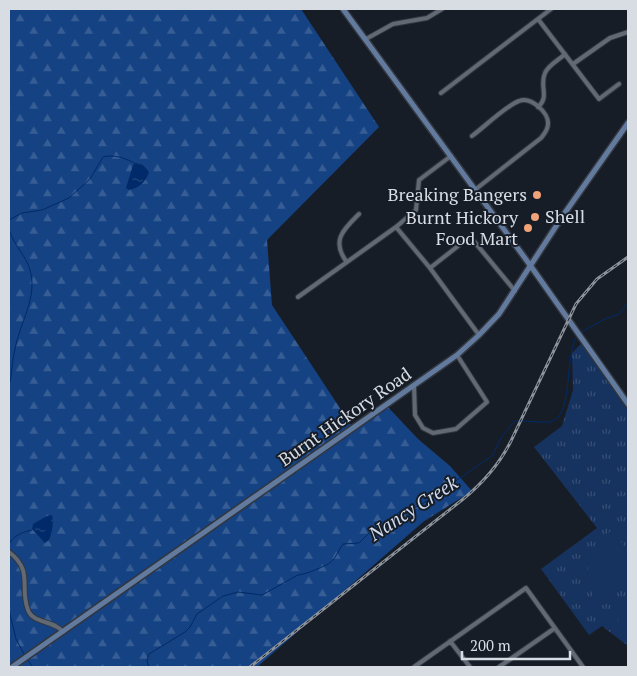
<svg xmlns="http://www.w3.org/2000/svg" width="637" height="676" font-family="'PT Serif',serif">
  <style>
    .forest { fill: url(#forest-firs) }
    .park { fill: url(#park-tufts) }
    .pitch { fill: #16325e }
    .water { fill: url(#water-ripples) }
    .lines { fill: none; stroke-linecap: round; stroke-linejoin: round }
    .stream { stroke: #002a69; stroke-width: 1 }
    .street-casing { stroke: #32363e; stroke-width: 6 }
    .secondary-casing { stroke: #32363e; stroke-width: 8 }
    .street { stroke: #616975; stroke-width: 4 }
    .secondary { stroke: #627a9d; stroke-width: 5 }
    .rail-casing { stroke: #8d939b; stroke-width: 3 }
    .rail { stroke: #171d27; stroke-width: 1; stroke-dasharray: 4; stroke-linecap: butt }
    .poi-dot { fill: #f0a279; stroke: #171d27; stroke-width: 2 }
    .labels { text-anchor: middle; stroke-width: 4; stroke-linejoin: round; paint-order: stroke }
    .poi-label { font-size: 18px; fill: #d8dde4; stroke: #171d27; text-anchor: end }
    .street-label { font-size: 18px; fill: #d8dde4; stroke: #171d27 }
    .water-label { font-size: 19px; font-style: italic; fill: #cfdbef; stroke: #171d27 }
  </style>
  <defs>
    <pattern id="forest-firs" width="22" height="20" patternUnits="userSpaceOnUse" patternTransform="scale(1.25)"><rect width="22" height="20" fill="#154283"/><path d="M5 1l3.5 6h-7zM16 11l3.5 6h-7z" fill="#365d94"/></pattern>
    <pattern id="park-tufts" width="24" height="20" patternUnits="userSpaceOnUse" patternTransform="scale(1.25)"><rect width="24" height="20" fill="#16325e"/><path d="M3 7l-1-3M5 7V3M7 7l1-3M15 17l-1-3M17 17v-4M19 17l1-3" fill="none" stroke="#374f75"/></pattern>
    <pattern id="water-ripples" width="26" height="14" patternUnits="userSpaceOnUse" patternTransform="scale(1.25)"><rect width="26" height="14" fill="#002a69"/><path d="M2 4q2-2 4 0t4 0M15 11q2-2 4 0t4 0" fill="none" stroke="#24487e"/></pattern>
  </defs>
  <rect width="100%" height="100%" fill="#171d27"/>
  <!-- forest -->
  <path class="forest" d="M 9,9 L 301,9 L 379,127 L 267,240 L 272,305 L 353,428 L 386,405 L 418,439 L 450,466 L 472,491 L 423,522 L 257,667 L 9,667 Z"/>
  <!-- park -->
  <path class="park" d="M 582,343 L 628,409 L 628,646 L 602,626 L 589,635 L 541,569 L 597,528 L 534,447 L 562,426 L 573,390 L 572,353 Z"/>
  <!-- pitch -->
  <path class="pitch" d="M 612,530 L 628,551 L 628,585 L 597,603 C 581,575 585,549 612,530 Z
    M 628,599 L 628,636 L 613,612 Z"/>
  <!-- water -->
  <path class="water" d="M 137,163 C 142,163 146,168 149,172 C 146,182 139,188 129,190 L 126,188 L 133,165 Z
    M 52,515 C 54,523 52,532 49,540 L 45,543 L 32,529 L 33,524 L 47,516 Z"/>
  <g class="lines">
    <!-- stream -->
    <path class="stream" d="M 9,220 L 22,213 L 42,210 L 69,198 L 90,179 L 103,157 C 114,154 126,158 136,164
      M 9,229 C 13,245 26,255 30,270 C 38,297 20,322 15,349 C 12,361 12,374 9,387
      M 579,333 L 605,319 L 619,314 L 628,303
      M 9,544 C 14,535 23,532 32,530
      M 9,610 L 16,639 L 25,656
      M 27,659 L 33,667
      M 149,667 L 147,661 L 149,654 L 185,632 L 190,627 L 197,614 L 223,596 L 238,592 L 262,595 L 298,575 C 304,575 329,565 332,561 C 337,556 339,549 343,544 L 359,543 L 369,533 L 390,522 L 399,512 L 419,506 L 492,456 L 502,436 L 515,421 C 526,420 538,423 550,422 C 574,418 564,354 577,336"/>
    <!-- street casing -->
    <g class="street-casing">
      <path id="street" d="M 538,19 L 599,99 L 619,84
        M 366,39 L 393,24 L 427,18 L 442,9
        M 573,64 L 610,38 L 628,32
        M 441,93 L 551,9
        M 538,107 C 550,97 539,86 545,73 C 548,65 559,60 565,54
        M 472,136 C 483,128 507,105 519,101 C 531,96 549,113 548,124 C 548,130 544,134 541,138 L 476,189
        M 396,227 L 430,268 L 479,335
        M 346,261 C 331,240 344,229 359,214
        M 430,268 L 467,239 L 473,240 L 515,291
        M 298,297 L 396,227 L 416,210 L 419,180 L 451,156
        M 414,385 L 415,415 L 423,428 L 433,433 L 456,429 L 487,402 L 457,355
        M 9,552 C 34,571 19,587 28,610 C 33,624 54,620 63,632
        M 450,641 L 470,667
        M 414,667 L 526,588 L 583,667
        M 499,667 L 555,628"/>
    </g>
    <!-- secondary casing -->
    <g class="secondary-casing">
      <path id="secondary" d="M 343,9 L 530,265 L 628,404
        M 12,667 L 457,355 L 479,335 L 499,314 L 562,217 L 628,123"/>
    </g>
    <!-- street -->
    <use href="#street" class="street"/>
    <!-- secondary -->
    <use href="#secondary" class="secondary"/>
    <!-- rail casing -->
    <g class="rail-casing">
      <path id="rail" d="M 250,667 L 462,500 C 483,483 499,465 511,441 L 576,304 L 597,279 L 628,257"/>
    </g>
    <!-- rail -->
    <use href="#rail" class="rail"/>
  </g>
  <!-- markers -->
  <g class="poi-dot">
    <circle cx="537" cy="195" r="5"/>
    <circle cx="535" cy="217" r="5"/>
    <circle cx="528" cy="228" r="5"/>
  </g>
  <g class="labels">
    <!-- poi labels -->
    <g class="poi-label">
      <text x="527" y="201">Breaking Bangers</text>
      <text x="545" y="223" text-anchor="start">Shell</text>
      <text x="518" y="224">Burnt Hickory<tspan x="518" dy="21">Food Mart</tspan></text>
    </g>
    <!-- street labels -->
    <g class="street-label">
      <text transform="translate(345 417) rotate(-35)" y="6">Burnt Hickory Road</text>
    </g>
    <!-- water labels -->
    <g class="water-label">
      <text transform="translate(413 508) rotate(-33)" y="7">Nancy Creek</text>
    </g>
  </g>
  <!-- border -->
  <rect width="637" height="676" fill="none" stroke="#d8dde4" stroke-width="20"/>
  <!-- scale -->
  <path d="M462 651v8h108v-8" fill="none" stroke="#d8dde4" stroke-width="2.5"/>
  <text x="470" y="651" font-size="15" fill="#d8dde4" stroke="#171d27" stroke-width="4" paint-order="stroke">200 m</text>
</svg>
